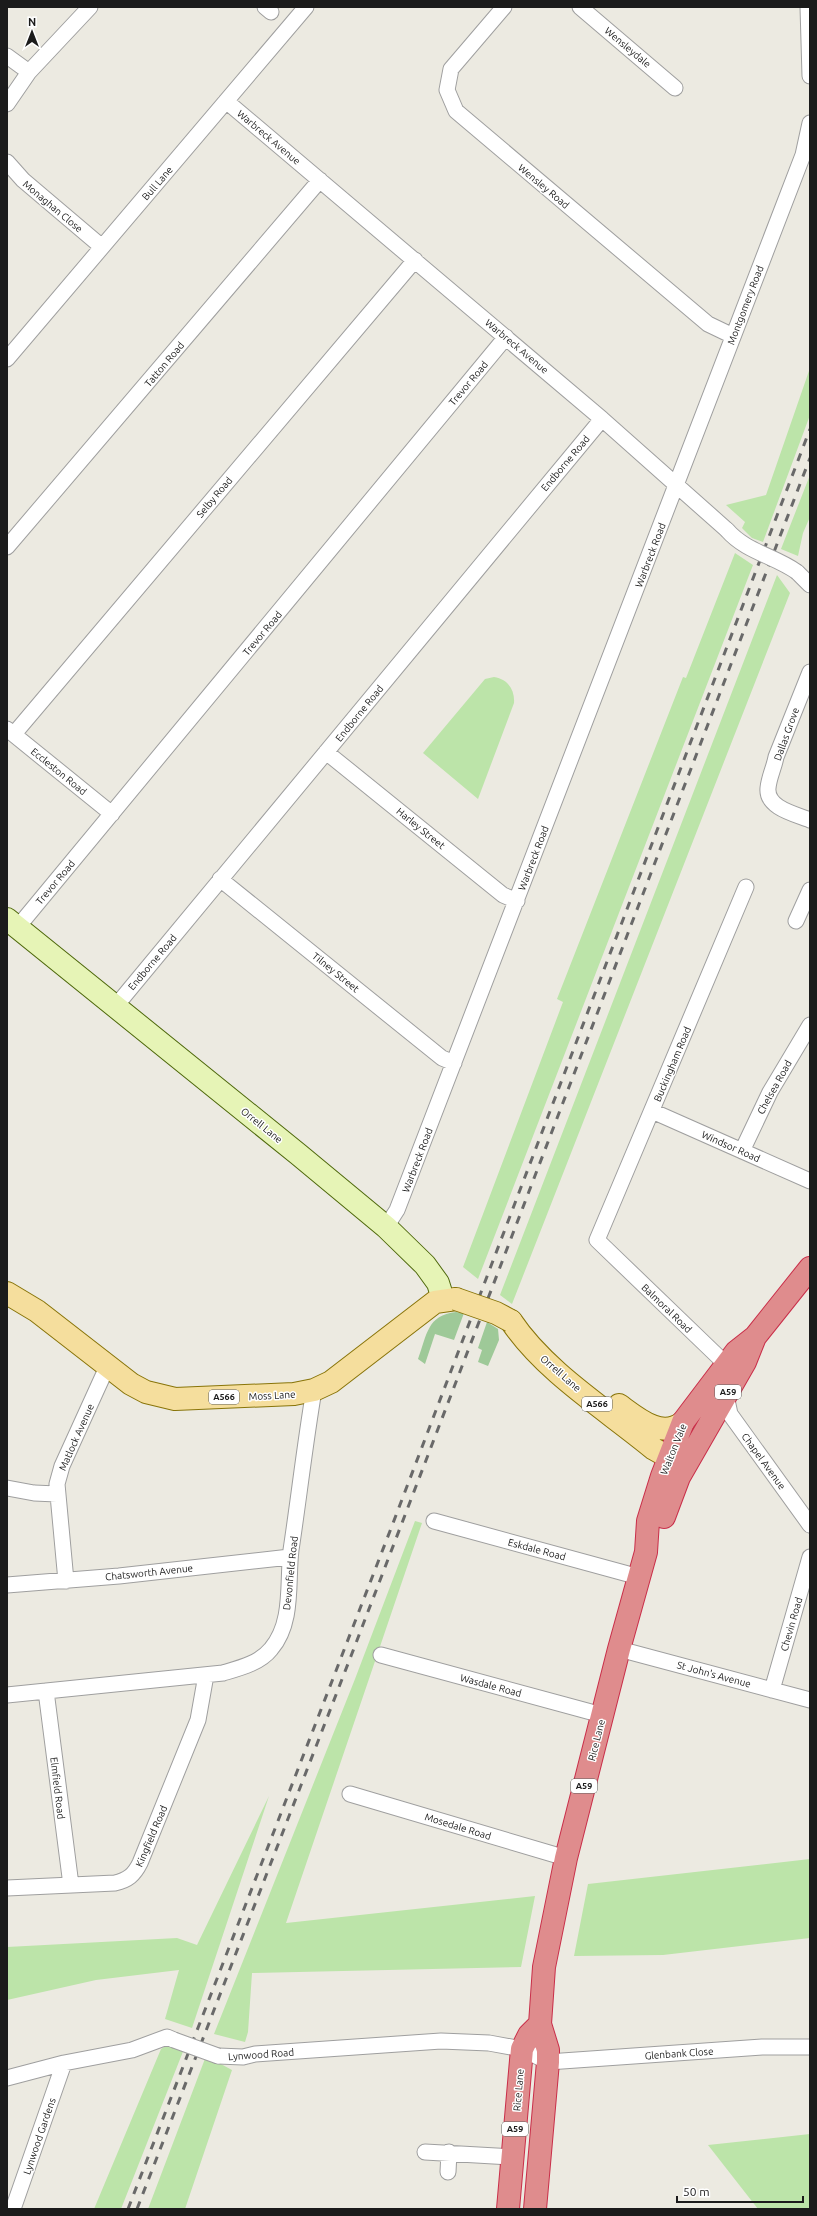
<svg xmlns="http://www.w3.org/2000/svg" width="817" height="2216" font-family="Ubuntu,sans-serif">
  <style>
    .grass { fill: #bce4a9 }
    .forest { fill: #9ec998 }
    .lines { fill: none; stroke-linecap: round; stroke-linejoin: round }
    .street-casing { stroke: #9f9f9f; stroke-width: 17 }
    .secondary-casing { stroke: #4e680b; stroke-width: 24 }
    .primary-casing { stroke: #887409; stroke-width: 24 }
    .highway-casing { stroke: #c92e49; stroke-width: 24 }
    .street { stroke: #fff; stroke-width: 15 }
    .secondary { stroke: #e6f4b6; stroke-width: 22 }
    .primary { stroke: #f5de9d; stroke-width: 22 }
    .highway { stroke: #df8c8d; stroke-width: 22 }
    .rail { stroke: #696969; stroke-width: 3; stroke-dasharray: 8 8; stroke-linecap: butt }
    .street-bridge-casing { stroke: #9f9f9f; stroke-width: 17; stroke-linecap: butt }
    .primary-bridge-casing { stroke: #887409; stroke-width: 24; stroke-linecap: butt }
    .street-bridge { stroke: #fff; stroke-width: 15 }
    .primary-bridge { stroke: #f5de9d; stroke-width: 22 }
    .labels { text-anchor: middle; stroke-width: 3; stroke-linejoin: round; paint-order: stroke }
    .shield { fill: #fff; stroke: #5f5f5f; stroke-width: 1 }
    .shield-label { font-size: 9px; font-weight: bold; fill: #1b1b1b }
    .street-label { font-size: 10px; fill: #1b1b1b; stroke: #fff }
  </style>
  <rect width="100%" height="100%" fill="#eceae1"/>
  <!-- grass -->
  <path class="grass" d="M 810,368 L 810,415 L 763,542 L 752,538 L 742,528 L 745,522 L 726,505 L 766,495 Z
    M 810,475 L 810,517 L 803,533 L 798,556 L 781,549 Z
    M 735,553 L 753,565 L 478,1279 L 463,1267 L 563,1002 L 557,999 L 683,677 L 686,678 Z
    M 777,575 L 790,593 L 512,1304 L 500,1295 Z
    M 494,677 C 508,679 515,690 514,703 L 478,799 L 423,753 L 485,679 Z
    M 415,1521 L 422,1523 L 286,1923 L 535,1896 L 521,1967 L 252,1973 L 248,2032 L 245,2042 L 214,2034 L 355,1679 Z
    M 269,1796 L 192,2028 L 165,2019 L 179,1970 L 96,1980 L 7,2000 L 7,1947 L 177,1938 L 197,1945 Z
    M 810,1859 L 810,1938 L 663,1955 L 574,1956 L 588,1884 Z
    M 169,2044 L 184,2049 L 121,2209 L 94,2209 L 161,2049 Z
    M 206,2056 L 232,2070 L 185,2209 L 148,2209 Z
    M 810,2134 L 810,2209 L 758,2209 L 708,2145 Z"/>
  <!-- forest -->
  <path class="forest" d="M 456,1312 L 464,1313 L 454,1340 L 435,1334 L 425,1364 L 418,1359 C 427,1335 427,1315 456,1312 Z
    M 487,1322 L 498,1329 L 499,1340 L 488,1366 L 478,1362 L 482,1350 L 478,1348 Z"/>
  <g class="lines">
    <!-- street casing -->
    <g class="street-casing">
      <path id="street" d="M 265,7 L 271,12
        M 504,7 L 451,69 L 447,90 L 456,111 L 708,324 L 733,336
        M 580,7 L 675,88
        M 808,7 L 810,76
        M 7,56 L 29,72
        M 226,101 L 602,419 L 727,530
        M 7,104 L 29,72 L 90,7
        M 7,162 L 23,180 L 102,247
        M 7,359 L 306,7
        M 7,547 L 320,180
        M 797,572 L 810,585
        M 810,672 L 776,757 C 774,768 769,777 768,788 C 766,808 795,814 810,820
        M 7,729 L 112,814
        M 14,734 L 415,260
        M 326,752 L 503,895 L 517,901
        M 220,879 L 442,1058 L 454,1063
        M 796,921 L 810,890
        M 17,928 L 506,337
        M 115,1007 L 602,419
        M 652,1111 L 810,1181
        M 742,1151 L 770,1092 L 810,1025
        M 386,1227 L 397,1210 L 803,155 L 810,123
        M 732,1370 L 597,1240 L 746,887
        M 726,1395 L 730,1414 L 810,1525
        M 7,1488 L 34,1493 L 57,1494
        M 434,1521 L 639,1577
        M 66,1581 L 57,1484 L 62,1466 L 107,1367
        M 7,1585 L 119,1576 L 290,1557
        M 619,1649 L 810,1700
        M 381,1655 L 602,1715
        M 772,1690 L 810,1557
        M 46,1691 L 71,1885
        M 7,1695 L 223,1673 C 240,1668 260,1663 271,1649 C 294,1622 287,1582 291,1550 C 299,1497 305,1443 314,1390
        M 350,1794 L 566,1858
        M 7,1888 L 115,1883 C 128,1880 134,1875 140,1863 L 198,1720 L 206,1675
        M 218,2056 L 243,2057 L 255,2054 L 441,2041 L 489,2043 L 522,2049 L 548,2062 L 762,2047 L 810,2047
        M 7,2078 L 64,2063 L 132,2050 L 167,2037 L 174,2040
        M 425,2152 L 512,2157
        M 448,2172 L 449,2152
        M 13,2209 L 64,2063"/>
    </g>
    <!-- secondary casing -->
    <g class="secondary-casing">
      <path id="secondary" d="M 7,919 L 298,1154 L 386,1227 L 425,1265 L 438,1283 L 443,1299"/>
    </g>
    <!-- primary casing -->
    <g class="primary-casing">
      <path id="primary" d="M 7,1293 L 37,1311 L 131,1384 L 146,1392 L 175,1399 L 294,1394 L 314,1390 L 331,1382 L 435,1302 L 456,1299
        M 511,1321 C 545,1372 607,1410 654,1449 C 665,1456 676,1458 688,1452
        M 619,1405 C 637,1418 662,1440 683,1422"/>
    </g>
    <!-- highway casing -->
    <g class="highway-casing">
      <path id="highway" d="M 664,1517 L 679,1477 L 745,1362 L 755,1337 L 810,1268
        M 508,2209 L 522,2049 L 529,2035 L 540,2024
        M 535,2209 L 548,2062 L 548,2050 L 540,2024 L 544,1967 L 566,1858 L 619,1649 L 646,1552 L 648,1521 L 662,1476 L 683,1422 L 736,1352 L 755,1337"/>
    </g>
    <!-- street -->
    <use href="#street" class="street"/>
    <!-- secondary -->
    <use href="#secondary" class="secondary"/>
    <!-- primary -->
    <use href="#primary" class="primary"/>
    <!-- highway -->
    <use href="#highway" class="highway"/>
    <!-- rail -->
    <path class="rail" d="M 128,2209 L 390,1531 L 810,429
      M 137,2209 L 351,1656 L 810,458"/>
    <!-- street-bridge casing -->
    <g class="street-bridge-casing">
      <path id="street-bridge" d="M 727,530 C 746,552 775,556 797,572
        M 174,2040 L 218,2056"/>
    </g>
    <!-- primary-bridge casing -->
    <g class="primary-bridge-casing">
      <path id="primary-bridge" d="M 456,1299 L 496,1313 L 511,1321"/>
    </g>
    <!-- street-bridge -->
    <use href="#street-bridge" class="street-bridge"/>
    <!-- primary-bridge -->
    <use href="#primary-bridge" class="primary-bridge"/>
  </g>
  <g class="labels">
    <!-- shield labels -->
    <g class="shield">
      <rect x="715" y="1385" width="26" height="14" rx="3"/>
      <rect x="209" y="1390" width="30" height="14" rx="3"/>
      <rect x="582" y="1397" width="30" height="14" rx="3"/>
      <rect x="571" y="1779" width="26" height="14" rx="3"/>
      <rect x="502" y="2122" width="26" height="14" rx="3"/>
    </g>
    <g class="shield-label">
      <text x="728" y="1395">A59</text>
      <text x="224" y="1400">A566</text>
      <text x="597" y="1407">A566</text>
      <text x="584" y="1789">A59</text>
      <text x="515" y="2132">A59</text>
    </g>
    <!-- street labels -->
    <g class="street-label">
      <text transform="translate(628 47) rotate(40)" y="4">Wensleydale</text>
      <text transform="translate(269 137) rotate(40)" y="4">Warbreck Avenue</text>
      <text transform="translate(157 183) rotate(-49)" y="4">Bull Lane</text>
      <text transform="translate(544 186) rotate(40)" y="4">Wensley Road</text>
      <text transform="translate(53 206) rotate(40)" y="4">Monaghan Close</text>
      <text transform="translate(745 305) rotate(-69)" y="4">Montgomery Road</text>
      <text transform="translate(517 346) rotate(40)" y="4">Warbreck Avenue</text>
      <text transform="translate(164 364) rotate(-50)" y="4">Tatton Road</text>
      <text transform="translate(468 383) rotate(-50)" y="4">Trevor Road</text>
      <text transform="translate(565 463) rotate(-50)" y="4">Endborne Road</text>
      <text transform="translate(214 497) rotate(-50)" y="4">Selby Road</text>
      <text transform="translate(650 555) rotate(-69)" y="4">Warbreck Road</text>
      <text transform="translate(262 633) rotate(-50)" y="4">Trevor Road</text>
      <text transform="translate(359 713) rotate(-51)" y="4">Endborne Road</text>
      <text transform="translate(786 734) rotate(-70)" y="4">Dallas Grove</text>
      <text transform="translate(59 771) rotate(39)" y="4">Eccleston Road</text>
      <text transform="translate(421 828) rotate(39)" y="4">Harley Street</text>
      <text transform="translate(533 858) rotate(-69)" y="4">Warbreck Road</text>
      <text transform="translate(55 882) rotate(-50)" y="4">Trevor Road</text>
      <text transform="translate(152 962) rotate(-50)" y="4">Endborne Road</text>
      <text transform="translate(336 972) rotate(39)" y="4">Tilney Street</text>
      <text transform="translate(672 1064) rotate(-67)" y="4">Buckingham Road</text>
      <text transform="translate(774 1087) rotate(-61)" y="4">Chelsea Road</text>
      <text transform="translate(262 1125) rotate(39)" y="4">Orrell Lane</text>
      <text transform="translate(731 1146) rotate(24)" y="4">Windsor Road</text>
      <text transform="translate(417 1160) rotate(-69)" y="4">Warbreck Road</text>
      <text transform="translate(667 1308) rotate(44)" y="4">Balmoral Road</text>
      <text transform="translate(561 1373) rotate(41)" y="4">Orrell Lane</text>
      <text transform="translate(272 1395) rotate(-3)" y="4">Moss Lane</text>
      <text transform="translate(76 1437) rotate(-66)" y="4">Matlock Avenue</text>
      <text transform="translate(673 1449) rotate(-68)" y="4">Walton Vale</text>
      <text transform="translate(764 1461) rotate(54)" y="4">Chapel Avenue</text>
      <text transform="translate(537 1549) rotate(15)" y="4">Eskdale Road</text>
      <text transform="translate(149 1572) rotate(-6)" y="4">Chatsworth Avenue</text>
      <text transform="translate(290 1573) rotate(-84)" y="4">Devonfield Road</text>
      <text transform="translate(791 1624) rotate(-74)" y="4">Chevin Road</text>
      <text transform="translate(714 1674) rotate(15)" y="4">St John's Avenue</text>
      <text transform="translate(491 1685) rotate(15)" y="4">Wasdale Road</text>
      <text transform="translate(596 1740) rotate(-76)" y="4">Rice Lane</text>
      <text transform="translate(58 1788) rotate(83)" y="4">Elmfield Road</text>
      <text transform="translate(458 1826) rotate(17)" y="4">Mosedale Road</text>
      <text transform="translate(151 1836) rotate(-67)" y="4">Kingfield Road</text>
      <text transform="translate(679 2053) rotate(-4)" y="4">Glenbank Close</text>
      <text transform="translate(261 2054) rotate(-4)" y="4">Lynwood Road</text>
      <text transform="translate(518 2090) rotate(-85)" y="4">Rice Lane</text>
      <text transform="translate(39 2136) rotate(-71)" y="4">Lynwood Gardens</text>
    </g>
  </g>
  <!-- border -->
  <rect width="817" height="2216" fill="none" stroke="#1b1b1b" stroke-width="16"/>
  <!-- north arrow -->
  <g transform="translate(32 32)" stroke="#ffffff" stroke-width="3" paint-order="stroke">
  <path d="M0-3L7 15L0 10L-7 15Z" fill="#1b1b1b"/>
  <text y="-6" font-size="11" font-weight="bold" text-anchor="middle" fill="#1b1b1b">N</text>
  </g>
  <!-- scale -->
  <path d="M677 2196v6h126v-6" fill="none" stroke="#1b1b1b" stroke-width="2"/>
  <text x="683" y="2196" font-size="12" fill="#1b1b1b" stroke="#ffffff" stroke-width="3" paint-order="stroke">50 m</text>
</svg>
